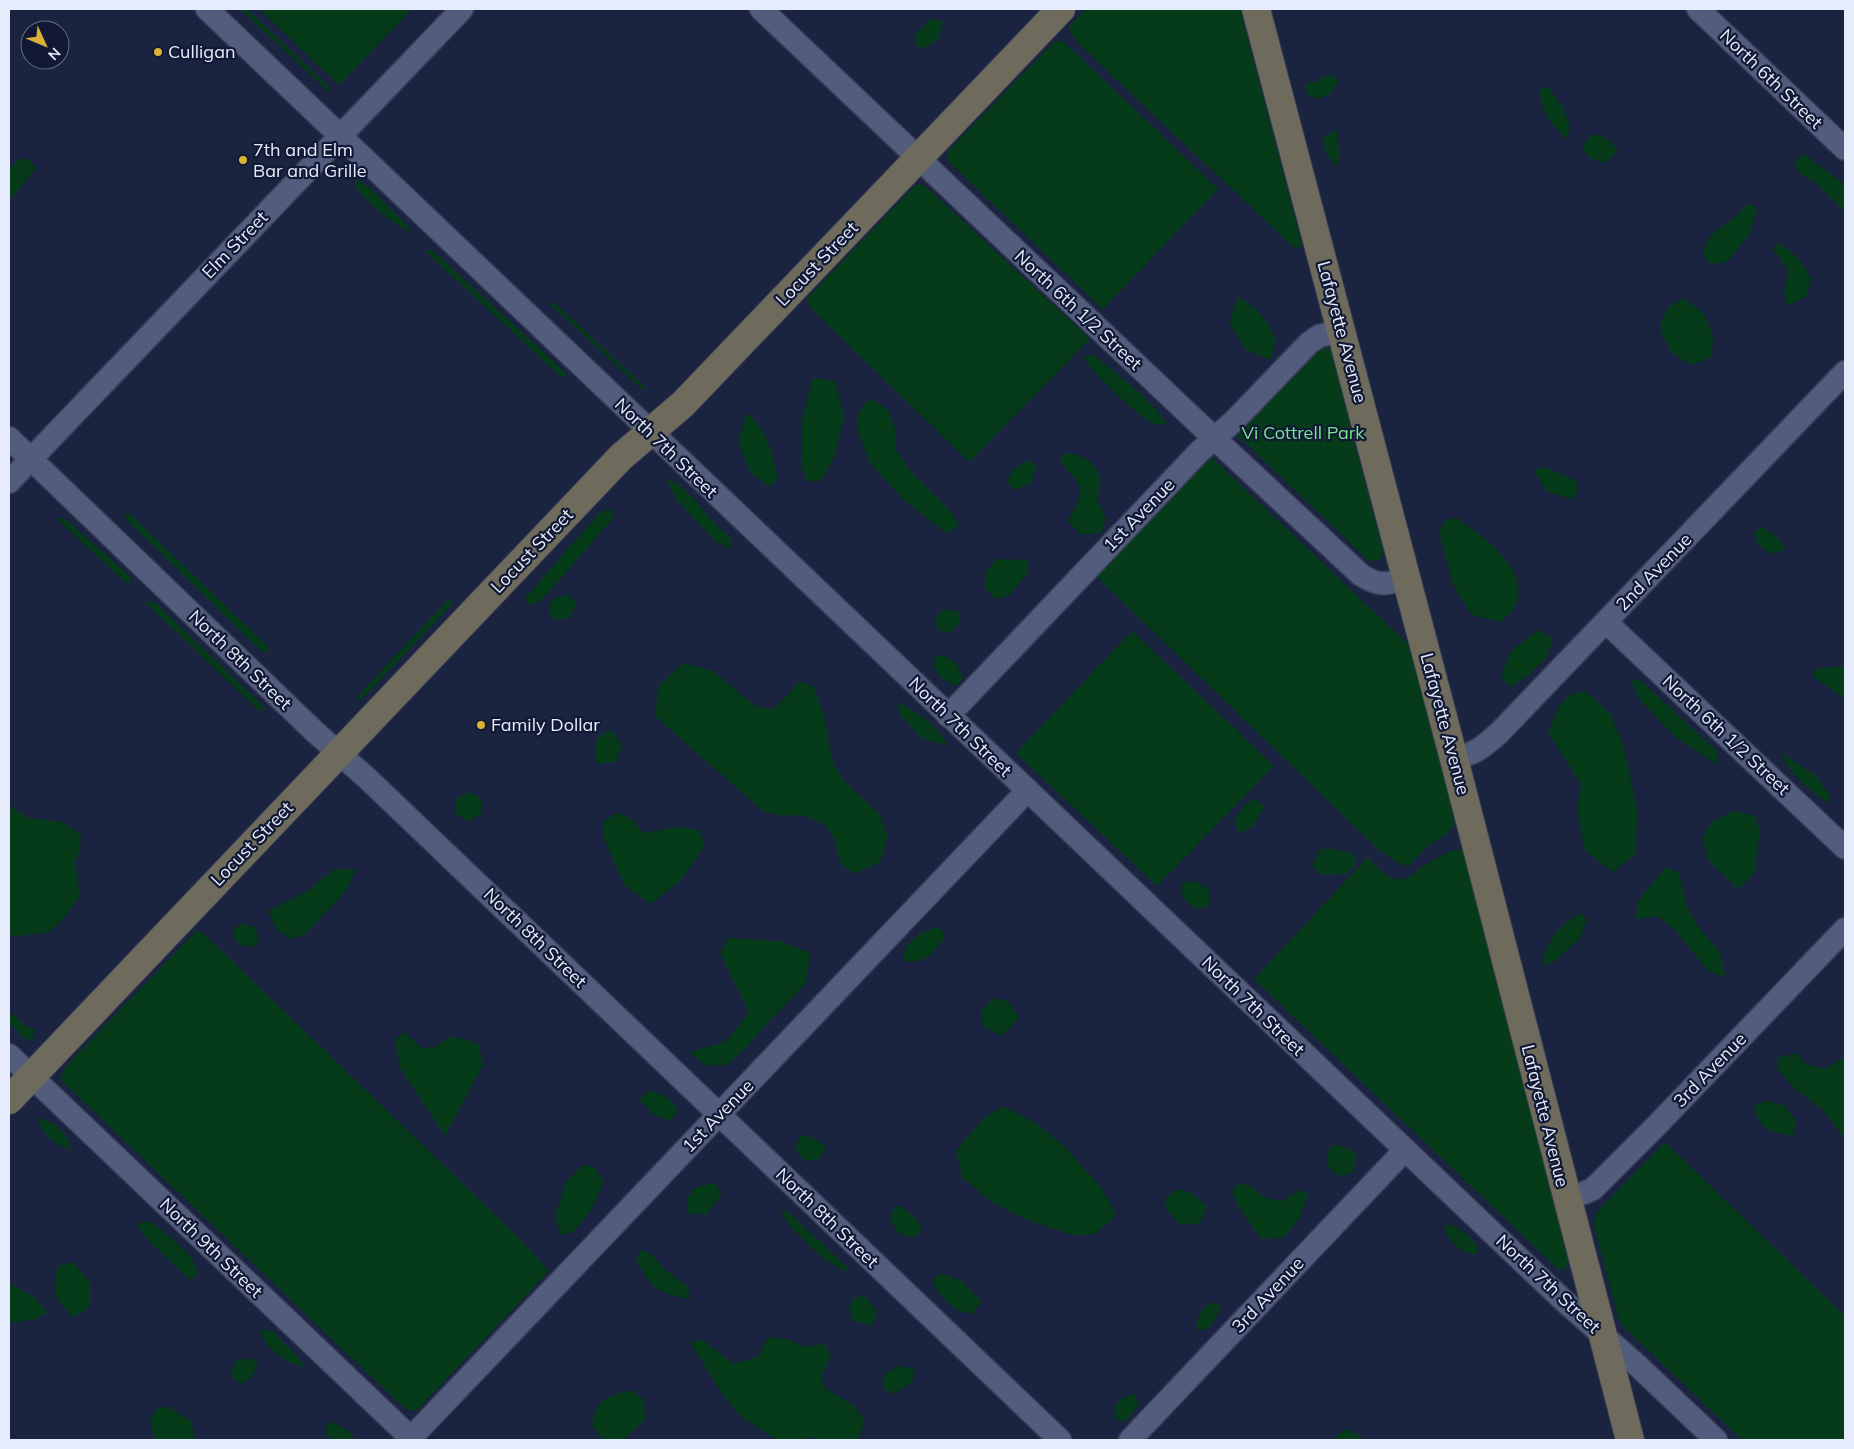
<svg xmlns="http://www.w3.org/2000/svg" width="1854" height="1449" font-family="Mulish,sans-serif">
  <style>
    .green { fill: #053b18 }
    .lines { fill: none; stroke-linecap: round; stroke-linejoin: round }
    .street-casing { stroke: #373c55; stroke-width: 25 }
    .secondary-casing { stroke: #373c55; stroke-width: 30 }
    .street { stroke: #525d7e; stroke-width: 22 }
    .secondary { stroke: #6e6a5c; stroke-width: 28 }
    .poi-dot { fill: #dbb233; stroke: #111935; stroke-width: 2 }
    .labels { text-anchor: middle; stroke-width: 4.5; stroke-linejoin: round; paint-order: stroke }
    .poi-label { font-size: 18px; fill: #e6ecfb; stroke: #111935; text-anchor: start }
    .street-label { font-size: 18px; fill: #e6ecfb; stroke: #111935 }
    .park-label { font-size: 18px; fill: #77e592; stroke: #111935 }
  </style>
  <rect width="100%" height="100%" fill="#1a2340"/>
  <!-- green -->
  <path class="green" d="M 240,9 L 247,9 L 328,86 L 331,90 L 329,92 Z
    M 259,9 L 412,9 L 339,85 Z
    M 1086,9 L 1240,9 L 1302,245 L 1296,249 L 1291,245 L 1076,41 L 1071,32 L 1069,26 Z
    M 931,19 L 943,22 L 938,39 L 924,49 L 915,45 L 916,33 Z
    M 1055,41 L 1064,42 L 1218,189 L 1103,309 L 949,162 L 947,157 L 947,152 Z
    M 1330,74 L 1339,81 L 1330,94 L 1317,99 L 1307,94 L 1306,84 L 1315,82 Z
    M 1548,87 L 1563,108 L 1570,126 L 1567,139 C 1549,123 1542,114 1539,89 Z
    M 1337,129 L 1339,156 L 1337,167 C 1329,158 1323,151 1323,139 Z
    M 1593,134 L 1607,138 L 1618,151 L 1605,163 L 1588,157 L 1582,147 Z
    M 1804,154 L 1845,185 L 1845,212 L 1815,182 L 1799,173 L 1794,162 Z
    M 27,158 L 36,168 L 14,195 L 9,198 L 9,170 L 17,160 Z
    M 356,179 L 373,191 L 409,228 L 411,232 C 393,225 366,201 354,185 Z
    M 920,184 L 926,187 L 1090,339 L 969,462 L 815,312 L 808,303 L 807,298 L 908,193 L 916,185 Z
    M 1748,204 L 1758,208 L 1748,236 L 1727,262 L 1710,264 L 1703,254 C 1708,233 1715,233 1730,221 C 1737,216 1742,209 1748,204 Z
    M 1777,243 C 1794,251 1803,263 1811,279 L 1806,297 L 1787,306 L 1784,290 L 1789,273 L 1781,259 L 1773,250 Z
    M 432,250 L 566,373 L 566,377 L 560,376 L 425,251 Z
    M 1238,297 C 1254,305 1271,322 1275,341 C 1276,346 1271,354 1270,360 L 1245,349 L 1229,322 Z
    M 1684,298 L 1704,314 L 1713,336 L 1712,357 L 1691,365 L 1671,352 L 1662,334 L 1662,319 L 1669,307 Z
    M 550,302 L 556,304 L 643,385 L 646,389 L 644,391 L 551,305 Z
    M 1329,344 L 1384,554 C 1380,561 1375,562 1368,560 L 1237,435 L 1238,430 L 1313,350 Z
    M 1093,354 C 1113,371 1155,403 1167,424 C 1162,424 1156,425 1152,423 C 1134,412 1094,375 1083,357 Z
    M 813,378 L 835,381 L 844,418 L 833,459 L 821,481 L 807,481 L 801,465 L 802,421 Z
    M 872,399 L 888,410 L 895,428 L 896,450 L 911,472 L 952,513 L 959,526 L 946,533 L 903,499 L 870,463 L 858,432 L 857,418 L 863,405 Z
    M 747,413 C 767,428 772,454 778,478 L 770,487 L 750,472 L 738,442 Z
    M 1065,453 C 1087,455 1092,461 1101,480 L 1097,499 L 1106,519 L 1101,532 L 1081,535 L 1068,521 C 1071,514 1079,502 1080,495 C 1083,481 1065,472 1060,460 Z
    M 1209,458 L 1212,458 L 1410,646 L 1455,821 L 1453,827 L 1448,833 L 1428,846 L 1409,865 L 1401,865 L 1379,850 L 1096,576 L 1097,572 L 1200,463 Z
    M 1030,460 L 1036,467 L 1031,483 L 1015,490 L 1007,483 L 1013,469 Z
    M 1545,467 L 1576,481 L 1578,492 L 1571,499 L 1546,491 L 1534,471 Z
    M 666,478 C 693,489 706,520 730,537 L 732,549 L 716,542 L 676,499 Z
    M 610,509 L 614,517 L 541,601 L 529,605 L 525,598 L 594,519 L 600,513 Z
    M 130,514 L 261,640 L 268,647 L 269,652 L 264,652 L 258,648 L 123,516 Z
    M 56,518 L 65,519 L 130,576 L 131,581 L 126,583 Z
    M 1457,518 C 1482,536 1530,568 1516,604 C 1513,611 1506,616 1501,622 L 1472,615 L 1453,585 L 1439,532 L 1445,520 Z
    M 1762,527 L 1777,537 L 1785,549 L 1771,554 L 1758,544 L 1754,532 Z
    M 996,559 L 1027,560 L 1027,573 L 1010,595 L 995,599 L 984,587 L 986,572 Z
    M 568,595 L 577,602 L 570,618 L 556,620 L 549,613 L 550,604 L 554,598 Z
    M 452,600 L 451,605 L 360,701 L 356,700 L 365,688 L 447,601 Z
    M 144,601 L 155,603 L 262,705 L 263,711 L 257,709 Z
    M 943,610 L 958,611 L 960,623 L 949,633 L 937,630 L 935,619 Z
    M 1538,630 L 1553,639 L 1546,658 L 1526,677 L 1510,687 L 1501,676 L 1511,651 Z
    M 1132,631 L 1274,766 L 1157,886 L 1016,753 Z
    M 943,655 L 957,664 L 963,679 L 956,686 L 942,679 L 933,666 L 936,656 Z
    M 683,663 L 713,671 L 756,707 L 774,709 L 799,682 L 813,686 L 824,714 L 830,748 L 834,764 L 843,780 L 880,815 L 888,837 L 880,862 L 853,874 L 840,863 L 835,840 L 825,825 L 805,816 L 776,815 L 764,812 L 655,716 L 659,686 Z
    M 1842,666 L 1845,667 L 1845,699 L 1812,676 L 1815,669 Z
    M 1630,680 L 1641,681 L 1718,752 L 1717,764 L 1675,737 L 1641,701 Z
    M 1585,691 L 1610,713 L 1623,744 L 1637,809 L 1636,853 L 1613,872 L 1585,850 L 1577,812 L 1581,784 L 1548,733 L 1559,706 L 1570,694 Z
    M 897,703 C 919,712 937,725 948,746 L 922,738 L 900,715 Z
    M 611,730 L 622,745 L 616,762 L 597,764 C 593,747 593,736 611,730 Z
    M 1781,753 L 1815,775 L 1830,796 L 1829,803 C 1812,792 1787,773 1781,753 Z
    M 469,792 L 482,799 L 481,814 L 468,821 L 456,814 L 456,799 Z
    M 1254,798 L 1264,807 L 1253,827 L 1239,833 L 1234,820 L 1246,804 Z
    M 9,806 L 29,818 L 62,822 L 72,828 L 81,836 L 80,850 L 74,863 L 78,880 L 79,897 L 63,919 L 49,932 L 19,936 L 9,935 Z
    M 1733,811 L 1755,816 L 1760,832 L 1754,874 L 1738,889 L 1709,861 L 1702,838 L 1712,822 Z
    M 617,813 L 632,819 L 643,833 L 677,827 L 699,830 L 705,845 L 681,880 L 651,904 L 625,886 L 604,839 L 604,821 Z
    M 1320,849 L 1335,849 L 1353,854 L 1356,864 L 1346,874 L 1320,875 L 1312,865 Z
    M 1461,849 L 1464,851 L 1569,1263 L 1563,1269 L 1559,1270 L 1254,979 L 1368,857 C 1374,863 1381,872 1388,876 C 1403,885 1411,875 1422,867 C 1433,860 1448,850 1461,849 Z
    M 1666,867 L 1679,873 L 1687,907 L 1700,930 L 1719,950 L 1726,978 L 1707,970 L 1675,930 L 1658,916 L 1636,919 L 1638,901 Z
    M 343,869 L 356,870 L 345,892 L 306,933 L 292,939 L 277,930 L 268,911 L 309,890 L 333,870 Z
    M 1194,881 L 1209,889 L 1210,906 L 1196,909 L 1183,898 L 1181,883 Z
    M 1580,913 L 1587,920 L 1580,938 L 1555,961 L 1542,966 C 1548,938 1557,929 1580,913 Z
    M 241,923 L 255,927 L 259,939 L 254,947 L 240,945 L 234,937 L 234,930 Z
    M 938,927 L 946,936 C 933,953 927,964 904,961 C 901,942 922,931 938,927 Z
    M 196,931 L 202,932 L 519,1238 L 548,1270 L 546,1274 L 417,1410 L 410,1411 L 402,1406 L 62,1081 L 61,1076 L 67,1065 Z
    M 728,938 L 780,941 L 810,953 L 806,983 L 758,1033 L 746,1048 L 727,1065 L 705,1065 L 690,1052 L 725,1042 L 749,1012 L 720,953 Z
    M 994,998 L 1009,1002 L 1019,1018 L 1002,1036 L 983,1026 L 981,1011 Z
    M 9,1012 L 26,1026 L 35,1030 L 33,1039 L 26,1040 L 9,1023 Z
    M 404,1032 L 422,1048 L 436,1047 L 448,1037 L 465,1039 L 479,1045 L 483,1065 L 445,1136 L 400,1068 L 395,1040 Z
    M 1797,1053 L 1805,1064 L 1824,1069 L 1845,1057 L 1845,1139 L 1822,1109 L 1796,1090 L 1778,1069 L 1777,1058 Z
    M 650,1090 L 668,1098 L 678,1109 L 671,1121 L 653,1114 L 639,1099 Z
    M 1767,1101 L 1785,1106 L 1796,1121 L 1793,1136 C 1770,1132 1759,1130 1754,1105 Z
    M 1003,1106 L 1036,1123 L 1066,1148 L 1102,1189 L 1116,1215 L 1095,1234 L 1072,1235 L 1025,1219 L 992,1202 L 962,1177 L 956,1151 L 983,1119 Z
    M 38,1118 C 56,1122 67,1131 71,1150 C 56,1145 41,1134 38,1118 Z
    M 801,1135 L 812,1137 L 827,1148 L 818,1160 L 803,1160 L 795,1147 Z
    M 1666,1143 L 1845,1316 L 1845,1440 L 1742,1440 L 1623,1326 L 1619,1320 L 1593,1223 L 1598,1211 L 1662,1145 Z
    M 1332,1145 L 1343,1146 L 1357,1154 L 1352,1174 L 1338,1176 L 1327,1165 L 1327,1154 Z
    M 582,1165 L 594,1167 L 604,1182 L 592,1209 L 574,1231 L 560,1235 L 555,1215 L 566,1183 Z
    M 714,1183 L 722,1193 L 707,1214 L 689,1214 L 686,1200 L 694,1188 Z
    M 1237,1183 L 1249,1185 L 1265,1198 L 1283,1201 L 1299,1190 L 1308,1194 L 1299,1219 L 1283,1238 L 1262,1239 C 1250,1224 1239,1210 1232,1192 Z
    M 1177,1189 L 1193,1194 L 1207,1207 L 1200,1223 L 1182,1225 L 1167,1211 L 1165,1198 Z
    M 895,1206 L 902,1207 L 917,1219 L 922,1231 L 913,1238 L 897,1232 L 890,1218 Z
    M 781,1211 L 787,1211 L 847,1267 L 848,1271 C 828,1267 790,1230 781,1211 Z
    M 152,1222 L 178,1244 L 192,1258 L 198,1274 L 190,1280 L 143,1235 L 137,1223 Z
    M 1447,1223 C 1462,1231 1478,1237 1478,1255 C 1460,1251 1454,1247 1445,1230 Z
    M 641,1250 L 650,1253 L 664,1269 L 688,1287 L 690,1299 C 658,1293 651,1289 636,1259 Z
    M 72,1262 L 90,1281 L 90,1307 L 73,1317 C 54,1298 51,1294 58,1266 Z
    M 940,1273 L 961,1280 L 981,1301 L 973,1314 L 957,1310 L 938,1293 L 932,1280 Z
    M 9,1283 L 36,1298 L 47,1313 L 36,1319 L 9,1323 Z
    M 864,1295 L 877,1312 L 872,1326 L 853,1321 L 849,1310 L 853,1299 Z
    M 1211,1303 L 1217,1303 L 1220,1310 L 1209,1328 L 1197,1331 C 1197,1316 1199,1311 1211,1303 Z
    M 260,1330 L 272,1331 L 301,1360 L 304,1367 C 283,1362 267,1350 260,1330 Z
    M 768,1337 L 788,1339 L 805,1347 L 824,1344 L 831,1355 L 822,1374 L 823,1387 L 853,1405 L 865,1421 L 858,1440 L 820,1440 L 811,1437 L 799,1440 L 777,1440 L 739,1415 L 719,1389 L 690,1342 L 703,1340 L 733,1364 L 758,1357 Z
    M 237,1359 L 251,1359 L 258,1364 L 252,1377 L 241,1384 L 230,1375 Z
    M 899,1366 L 915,1369 L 912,1382 L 894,1394 L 883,1388 L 885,1374 Z
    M 631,1390 L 644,1400 L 645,1420 L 623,1440 L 603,1440 L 592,1425 C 598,1398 607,1397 631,1390 Z
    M 1135,1394 L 1139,1404 L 1125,1422 L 1114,1418 C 1116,1400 1118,1399 1135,1394 Z
    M 167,1406 L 191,1421 L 195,1440 L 154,1440 L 150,1421 L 156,1409 Z
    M 328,1421 L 346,1429 L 356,1440 L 330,1440 L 325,1433 Z
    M 1346,1429 L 1361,1436 L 1361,1440 L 1332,1440 Z"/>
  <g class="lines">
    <!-- street casing -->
    <g class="street-casing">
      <path id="street" d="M 207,9 L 1563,1300 L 1638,1366 L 1716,1440
        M 761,9 L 1214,438 L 1361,575 C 1380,587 1386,584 1407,579
        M 1698,9 L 1845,149
        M 9,438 L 314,731 L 369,780 L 1060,1440
        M 9,482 L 462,9
        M 1606,622 L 1845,848
        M 948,716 L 1200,451 L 1235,420 L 1309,343 L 1319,336 L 1341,331
        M 1454,759 C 1475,754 1483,747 1499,733 L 1845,372
        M 9,1055 L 413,1440
        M 1566,1197 L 1584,1193 L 1593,1189 L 1657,1125 L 1845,929
        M 409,1440 L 1027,791
        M 1130,1440 L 1405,1150"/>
    </g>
    <!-- secondary casing -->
    <g class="secondary-casing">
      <path id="secondary" d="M 1256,9 L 1454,759 L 1630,1440
        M 9,1100 L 621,457 L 683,404 L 1061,9"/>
    </g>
    <!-- street -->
    <use href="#street" class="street"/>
    <!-- secondary -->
    <use href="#secondary" class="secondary"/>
  </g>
  <!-- markers -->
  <g class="poi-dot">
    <circle cx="158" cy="52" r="5"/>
    <circle cx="243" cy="160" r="5"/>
    <circle cx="481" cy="725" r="5"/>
  </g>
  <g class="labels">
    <!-- poi labels -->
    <g class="poi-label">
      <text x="168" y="58">Culligan</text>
      <text x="253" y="156">7th and Elm<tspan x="253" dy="21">Bar and Grille</tspan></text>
      <text x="491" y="731">Family Dollar</text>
    </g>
    <!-- street labels -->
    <g class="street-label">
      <text transform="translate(1771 79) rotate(44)" y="6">North 6th Street</text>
      <text transform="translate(235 245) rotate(-46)" y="6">Elm Street</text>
      <text transform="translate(817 264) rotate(-46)" y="6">Locust Street</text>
      <text transform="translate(1078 310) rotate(43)" y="6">North 6th 1/2 Street</text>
      <text transform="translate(1342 332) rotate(75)" y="6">Lafayette Avenue</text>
      <text transform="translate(666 448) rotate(44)" y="6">North 7th Street</text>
      <text transform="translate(1139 515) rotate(-46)" y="6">1st Avenue</text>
      <text transform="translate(532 551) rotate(-46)" y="6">Locust Street</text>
      <text transform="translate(1654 572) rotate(-46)" y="6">2nd Avenue</text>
      <text transform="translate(240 660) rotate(44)" y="6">North 8th Street</text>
      <text transform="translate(1445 724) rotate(75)" y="6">Lafayette Avenue</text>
      <text transform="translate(960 727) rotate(44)" y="6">North 7th Street</text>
      <text transform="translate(1726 735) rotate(43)" y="6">North 6th 1/2 Street</text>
      <text transform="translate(252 844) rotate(-46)" y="6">Locust Street</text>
      <text transform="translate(535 938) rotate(44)" y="6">North 8th Street</text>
      <text transform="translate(1253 1006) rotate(44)" y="6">North 7th Street</text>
      <text transform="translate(1710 1070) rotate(-46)" y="6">3rd Avenue</text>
      <text transform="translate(718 1116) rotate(-46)" y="6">1st Avenue</text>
      <text transform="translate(1545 1116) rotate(76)" y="6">Lafayette Avenue</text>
      <text transform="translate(827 1218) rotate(44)" y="6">North 8th Street</text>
      <text transform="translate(211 1248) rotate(44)" y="6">North 9th Street</text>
      <text transform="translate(1548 1284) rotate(43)" y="6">North 7th Street</text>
      <text transform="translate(1268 1295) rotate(-47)" y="6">3rd Avenue</text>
    </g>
    <!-- park labels -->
    <g class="park-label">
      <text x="1303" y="439">Vi Cottrell Park</text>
    </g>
  </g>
  <!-- border -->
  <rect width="1854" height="1449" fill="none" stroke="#e6ecfb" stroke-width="20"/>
  <!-- north arrow -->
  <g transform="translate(45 45) rotate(134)"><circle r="24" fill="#111935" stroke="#666d84"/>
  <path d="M0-4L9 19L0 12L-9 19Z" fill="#dbb233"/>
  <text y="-8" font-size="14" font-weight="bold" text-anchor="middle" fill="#e6ecfb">N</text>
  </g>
</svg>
